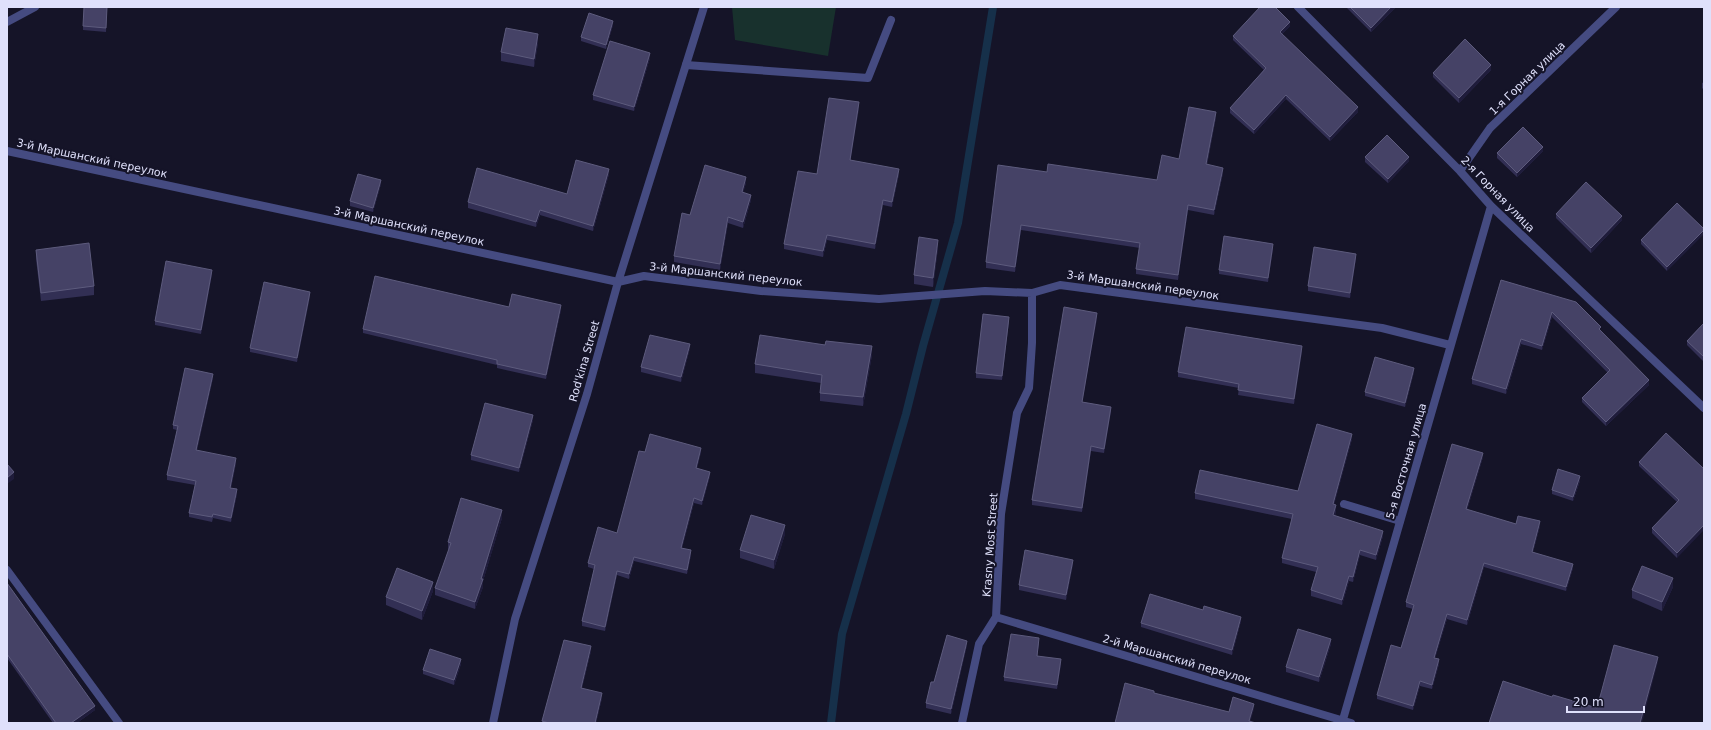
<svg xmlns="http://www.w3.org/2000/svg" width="1711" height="730" font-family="'DejaVu Sans',sans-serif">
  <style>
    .green { fill: #18312d }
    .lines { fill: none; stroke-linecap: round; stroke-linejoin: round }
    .stream { stroke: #16304a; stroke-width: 8 }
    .service { stroke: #454b81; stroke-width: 8 }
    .minor { stroke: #454b81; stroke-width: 8 }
    .wall { fill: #322f54 }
    .shaded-wall { fill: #1f1c3b }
    .building { fill: #454266; stroke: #5d5b7d }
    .labels { text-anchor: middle; stroke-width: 4; stroke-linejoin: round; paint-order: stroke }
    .street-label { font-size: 11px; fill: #dfe0fb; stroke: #151428 }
  </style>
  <rect width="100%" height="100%" fill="#151428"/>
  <!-- green -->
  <path class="green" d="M 732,7 L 836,7 L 828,56 L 735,40 Z"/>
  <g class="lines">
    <!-- stream -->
    <path class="stream" d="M 831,723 L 842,634 L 906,414 L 923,346 L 958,223 L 993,7"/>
    <!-- service -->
    <path class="service" d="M 7,22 L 35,7
      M 686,65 L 868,78 L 891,20
      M 1344,504 L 1400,521
      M 7,570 L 119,723"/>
    <!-- minor -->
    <path class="minor" d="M 1298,7 L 1460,171 L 1491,206 L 1704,408
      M 7,151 L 618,282 L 644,276 L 761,291 L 879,299 L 985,291 L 1032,293 L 1060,285 L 1382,328 L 1450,345
      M 1460,171 L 1490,128 L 1616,7
      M 996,617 L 1351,723
      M 493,723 L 515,619 L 587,394 L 618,282 L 704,7
      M 962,723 L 979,644 L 996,617 L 1001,514 L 1017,413 L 1029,388 L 1032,343 L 1032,293
      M 1342,723 L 1491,206"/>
  </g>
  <!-- wall -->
  <path class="wall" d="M 107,7 L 106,32 L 83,30 L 83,26 Z
    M 1346,7 L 1396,7 L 1371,32 Z
    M 613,25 L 606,49 L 581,41 L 581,37 Z
    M 1290,26 L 1282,34 L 1358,112 L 1330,141 L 1286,99 L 1254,134 L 1230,113 L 1230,108 L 1264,70 L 1233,40 L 1233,36 Z
    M 538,43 L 534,67 L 501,61 L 501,52 Z
    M 650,58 L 634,111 L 593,100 L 593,95 Z
    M 1491,70 L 1459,103 L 1433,77 L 1433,73 Z
    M 1704,82 L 1704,90 L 1702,88 L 1702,83 Z
    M 859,108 L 850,160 L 899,174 L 892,207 L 883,205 L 875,249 L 827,240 L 823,257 L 784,249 L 784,244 L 817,174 Z
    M 1216,117 L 1207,165 L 1223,173 L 1214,215 L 1188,210 L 1178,280 L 1136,274 L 1136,269 L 1140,248 L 1021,230 L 1015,272 L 986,268 L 986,262 L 1047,172 L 1157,180 L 1179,159 Z
    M 1543,151 L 1517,177 L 1497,158 L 1497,153 Z
    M 1365,157 L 1409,161 L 1388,183 L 1365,162 Z
    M 609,174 L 593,231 L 540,215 L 536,227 L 468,208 L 468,202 L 567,194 Z
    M 746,183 L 743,192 L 751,200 L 743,228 L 728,223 L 720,270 L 674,262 L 674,256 L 690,215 Z
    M 381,184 L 373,212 L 350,206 L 350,201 Z
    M 1677,203 L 1667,271 L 1641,244 L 1641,240 Z
    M 1556,214 L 1622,220 L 1591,253 L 1556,218 Z
    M 938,248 L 933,287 L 914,284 L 914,275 Z
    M 1273,249 L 1268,282 L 1219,274 L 1219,270 Z
    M 36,250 L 94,286 L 94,295 L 41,301 L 36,259 Z
    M 1356,258 L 1350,298 L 1308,291 L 1308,286 Z
    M 212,274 L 201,334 L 155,325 L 155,321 Z
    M 1501,280 L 1601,331 L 1649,385 L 1606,426 L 1582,402 L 1582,398 L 1608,373 L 1552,317 L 1542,350 L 1521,344 L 1506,394 L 1472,384 L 1472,379 Z
    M 310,296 L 297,362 L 250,352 L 250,348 Z
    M 509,307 L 561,310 L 546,379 L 497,368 L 497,365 L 363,333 L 363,329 Z
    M 1097,318 L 1082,402 L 1111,411 L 1104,453 L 1091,451 L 1082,512 L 1032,505 L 1032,500 Z
    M 1009,321 L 1002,380 L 976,378 L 976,373 Z
    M 1704,323 L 1704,362 L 1687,345 L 1687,341 Z
    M 690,348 L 681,382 L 641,372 L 641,367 Z
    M 1302,351 L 1294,404 L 1238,395 L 1239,388 L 1178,377 L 1178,372 Z
    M 872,355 L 863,406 L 820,401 L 820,393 L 821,383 L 755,373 L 755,364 Z
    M 1414,372 L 1405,407 L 1365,396 L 1365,392 Z
    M 213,378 L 197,450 L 236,463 L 231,488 L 237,494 L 231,522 L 213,518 L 212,522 L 189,517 L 189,513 L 195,485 L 167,480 L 167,475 L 177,430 L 173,429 L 173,425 Z
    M 533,420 L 519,472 L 471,460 L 471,455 Z
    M 1352,439 L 1334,504 L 1336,510 L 1335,516 L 1383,536 L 1376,560 L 1360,555 L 1353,582 L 1349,581 L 1342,605 L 1311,596 L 1311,590 L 1316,572 L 1282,563 L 1282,558 L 1292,519 L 1195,499 L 1195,493 L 1298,491 Z
    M 645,452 L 701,452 L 697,468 L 710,476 L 702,505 L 694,503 L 682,548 L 691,555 L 687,574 L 634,561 L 629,579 L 617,575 L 605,631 L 582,626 L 582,621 L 594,569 L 588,567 L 588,563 L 617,533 Z
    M 1483,457 L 1467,510 L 1516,524 L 1540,526 L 1533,552 L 1573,568 L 1566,591 L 1484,567 L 1467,625 L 1447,619 L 1435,658 L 1439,664 L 1432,689 L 1420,686 L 1413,710 L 1377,699 L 1377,695 L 1401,648 L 1413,609 L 1406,607 L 1406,602 Z
    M 1639,462 L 1704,469 L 1677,558 L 1652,533 L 1652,528 L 1677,502 L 1639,466 Z
    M 1580,481 L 1573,501 L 1552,494 L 1552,490 Z
    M 502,518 L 483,581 L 483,587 L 475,609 L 435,595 L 435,588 L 449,549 L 448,549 L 448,542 Z
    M 785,534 L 774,569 L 740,558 L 740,550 Z
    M 1073,564 L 1066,600 L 1019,590 L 1019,585 Z
    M 7,583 L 95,710 L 77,723 L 53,723 L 7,658 Z
    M 1673,587 L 1662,611 L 1632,598 L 1632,590 Z
    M 433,591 L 422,620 L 386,605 L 386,597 Z
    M 1241,621 L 1232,655 L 1141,627 L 1141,623 Z
    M 1039,643 L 1037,656 L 1061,664 L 1057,689 L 1004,681 L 1004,677 Z
    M 1331,644 L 1319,682 L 1286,672 L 1286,667 Z
    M 967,645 L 951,714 L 926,708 L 926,703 L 934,682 Z
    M 591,651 L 582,688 L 602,698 L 596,723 L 542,723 L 542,721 Z
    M 461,664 L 454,685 L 423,674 L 423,670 Z"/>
  <!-- shaded-wall -->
  <path class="shaded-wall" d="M 1391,7 L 1396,7 L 1371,32 L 1371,28 Z
    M 613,21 L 613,25 L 606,49 L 606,45 Z
    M 1290,22 L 1290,26 L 1280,36 L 1280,32 Z
    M 538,34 L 538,43 L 534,67 L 534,59 Z
    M 650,53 L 650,58 L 634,111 L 634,107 Z
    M 1491,65 L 1491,70 L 1459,103 L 1459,98 Z
    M 1286,95 L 1286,99 L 1254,134 L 1254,130 Z
    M 859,102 L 859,108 L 850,165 L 850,160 Z
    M 1358,107 L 1358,112 L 1330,141 L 1330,137 Z
    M 1216,112 L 1216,117 L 1206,169 L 1206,164 Z
    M 1543,147 L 1543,151 L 1517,177 L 1517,173 Z
    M 1409,157 L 1409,161 L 1388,183 L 1388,179 Z
    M 1223,168 L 1223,173 L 1214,215 L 1214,210 Z
    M 609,169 L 609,174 L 593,231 L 593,226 Z
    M 899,169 L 899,174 L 892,207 L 892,202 Z
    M 746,177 L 746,183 L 742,198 L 742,192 Z
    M 381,180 L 381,184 L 373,212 L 373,208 Z
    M 751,195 L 751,200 L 743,228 L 743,222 Z
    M 883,200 L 883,205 L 875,249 L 875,244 Z
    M 1188,205 L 1188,210 L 1178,280 L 1178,275 Z
    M 540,210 L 540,215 L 536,227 L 536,222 Z
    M 1622,216 L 1622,220 L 1591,253 L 1591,248 Z
    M 728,217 L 728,223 L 720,270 L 720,264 Z
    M 1021,225 L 1021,230 L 1015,272 L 1015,267 Z
    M 1704,230 L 1704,234 L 1667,271 L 1667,267 Z
    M 827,235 L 827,240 L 823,257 L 823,251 Z
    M 938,240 L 938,248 L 933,287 L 933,278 Z
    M 1273,244 L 1273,249 L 1268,282 L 1268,278 Z
    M 1356,254 L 1356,258 L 1350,298 L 1350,293 Z
    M 212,270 L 212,274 L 201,334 L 201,330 Z
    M 310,292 L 310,296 L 297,362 L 297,358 Z
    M 561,305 L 561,310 L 546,379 L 546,375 Z
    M 1552,312 L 1552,317 L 1542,350 L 1542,346 Z
    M 1097,313 L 1097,318 L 1082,406 L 1082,402 Z
    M 1009,317 L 1009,321 L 1002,380 L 1002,376 Z
    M 1521,339 L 1521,344 L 1506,394 L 1506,389 Z
    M 690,344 L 690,348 L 681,382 L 681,377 Z
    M 872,346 L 872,355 L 863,406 L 863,397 Z
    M 1302,346 L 1302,351 L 1294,404 L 1294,399 Z
    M 1414,368 L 1414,372 L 1405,407 L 1405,403 Z
    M 213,374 L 213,378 L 196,454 L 196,450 Z
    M 1649,380 L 1649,385 L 1606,426 L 1606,422 Z
    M 1111,407 L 1111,411 L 1104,453 L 1104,449 Z
    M 533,415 L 533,420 L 519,472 L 519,468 Z
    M 1352,434 L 1352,439 L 1333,509 L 1333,504 Z
    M 1091,446 L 1091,451 L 1082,512 L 1082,508 Z
    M 701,448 L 701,452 L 696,473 L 696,468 Z
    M 1483,453 L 1483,457 L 1466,514 L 1466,509 Z
    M 236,458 L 236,463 L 230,492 L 230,488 Z
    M 14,472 L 14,479 L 7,484 L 7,478 Z
    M 710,472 L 710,476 L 702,505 L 702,501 Z
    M 1580,476 L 1580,481 L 1573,501 L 1573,497 Z
    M 237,489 L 237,494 L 231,522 L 231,518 Z
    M 694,498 L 694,503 L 681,552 L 681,548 Z
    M 1336,505 L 1336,510 L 1333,521 L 1333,515 Z
    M 502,510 L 502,518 L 483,581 L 483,587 L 475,609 L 475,602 Z
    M 1540,521 L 1540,526 L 1532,556 L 1532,552 Z
    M 785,525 L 785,534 L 774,569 L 774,560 Z
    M 1704,525 L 1704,530 L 1677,558 L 1677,553 Z
    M 1383,531 L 1383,536 L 1376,560 L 1376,555 Z
    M 691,550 L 691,555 L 687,574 L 687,570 Z
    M 1360,550 L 1360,555 L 1353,582 L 1353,577 Z
    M 634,557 L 634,561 L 629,579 L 629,574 Z
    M 1073,560 L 1073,564 L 1066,600 L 1066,595 Z
    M 1484,563 L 1484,567 L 1467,625 L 1467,620 Z
    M 1573,564 L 1573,568 L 1566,591 L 1566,587 Z
    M 617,571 L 617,575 L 605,631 L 605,627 Z
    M 1349,576 L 1349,581 L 1342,605 L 1342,600 Z
    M 1673,578 L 1673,587 L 1662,611 L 1662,602 Z
    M 433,582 L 433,591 L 422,620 L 422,611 Z
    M 1447,614 L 1447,619 L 1434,662 L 1434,658 Z
    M 1241,617 L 1241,621 L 1232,655 L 1232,650 Z
    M 1039,638 L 1039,643 L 1037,660 L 1037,656 Z
    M 1331,639 L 1331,644 L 1319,682 L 1319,677 Z
    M 967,641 L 967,645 L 951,714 L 951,709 Z
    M 591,646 L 591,651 L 581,692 L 581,688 Z
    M 1658,657 L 1658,662 L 1642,723 L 1640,723 Z
    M 461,659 L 461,664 L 454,685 L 454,680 Z
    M 1061,659 L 1061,664 L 1057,689 L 1057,685 Z
    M 1439,659 L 1439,664 L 1432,689 L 1432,685 Z
    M 1420,681 L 1420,686 L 1413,710 L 1413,706 Z
    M 602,693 L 602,698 L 596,723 L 595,723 Z
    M 1254,704 L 1254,709 L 1250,723 L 1249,721 Z
    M 95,706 L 95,710 L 77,723 L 71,723 Z"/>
  <!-- building -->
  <path class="building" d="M 84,7 L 107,7 L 106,28 L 83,26 Z
    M 1260,7 L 1275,7 L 1290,22 L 1280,32 L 1358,107 L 1330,137 L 1286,95 L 1254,130 L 1230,108 L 1266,68 L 1233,36 Z
    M 1350,7 L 1391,7 L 1371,28 Z
    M 589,13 L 613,21 L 606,45 L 581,37 Z
    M 506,28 L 538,34 L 534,59 L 501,52 Z
    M 1465,39 L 1491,65 L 1459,98 L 1433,73 Z
    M 610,41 L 650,53 L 634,107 L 593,95 Z
    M 829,98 L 859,102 L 850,160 L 899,169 L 892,202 L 883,200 L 875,244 L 827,235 L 823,251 L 784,244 L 798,171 L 817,174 Z
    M 1189,107 L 1216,112 L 1206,164 L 1223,168 L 1214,210 L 1188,205 L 1178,275 L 1136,269 L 1140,243 L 1021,225 L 1015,267 L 986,262 L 998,165 L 1047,172 L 1048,164 L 1157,180 L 1162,155 L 1179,159 Z
    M 1523,127 L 1543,147 L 1517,173 L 1497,153 Z
    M 1387,135 L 1409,157 L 1388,179 L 1365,157 Z
    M 576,160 L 609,169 L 593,226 L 540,210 L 536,222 L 468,202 L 477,168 L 567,194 Z
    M 705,165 L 746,177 L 742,192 L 751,195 L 743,222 L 728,217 L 720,264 L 674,256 L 682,213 L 690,215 Z
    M 358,174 L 381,180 L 373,208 L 350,201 Z
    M 1586,182 L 1622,216 L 1591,248 L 1556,214 Z
    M 1677,203 L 1704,229 L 1704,230 L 1667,267 L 1641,240 Z
    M 1224,236 L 1273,244 L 1268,278 L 1219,270 Z
    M 919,237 L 938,240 L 933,278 L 914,275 Z
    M 89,243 L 94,286 L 41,293 L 36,250 Z
    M 1314,247 L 1356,254 L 1350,293 L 1308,286 Z
    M 166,261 L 212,270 L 201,330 L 155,321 Z
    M 375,276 L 509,307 L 512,294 L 561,305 L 546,375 L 497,364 L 497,360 L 363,329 Z
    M 1501,280 L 1576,302 L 1601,327 L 1599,329 L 1649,380 L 1606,422 L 1582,398 L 1610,370 L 1552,312 L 1542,346 L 1521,339 L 1506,389 L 1472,379 Z
    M 264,282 L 310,292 L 297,358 L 250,348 Z
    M 1064,307 L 1097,313 L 1082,402 L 1111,407 L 1104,449 L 1091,446 L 1082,508 L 1032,500 Z
    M 983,314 L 1009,317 L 1002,376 L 976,373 Z
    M 1704,323 L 1704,357 L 1687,341 Z
    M 1186,327 L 1302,346 L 1294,399 L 1238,390 L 1239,384 L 1178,372 Z
    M 650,335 L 690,344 L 681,377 L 641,367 Z
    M 760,335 L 825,345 L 826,341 L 872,346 L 863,397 L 820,393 L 822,375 L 755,364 Z
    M 1375,357 L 1414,368 L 1405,403 L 1365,392 Z
    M 185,368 L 213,374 L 196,450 L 236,458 L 230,488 L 237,489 L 231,518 L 213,514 L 212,517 L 189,513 L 196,481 L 167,475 L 178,426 L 173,425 Z
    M 485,403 L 533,415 L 519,468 L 471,455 Z
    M 1317,424 L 1352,434 L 1333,504 L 1336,505 L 1333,515 L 1383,531 L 1376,555 L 1360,550 L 1353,577 L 1349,576 L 1342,600 L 1311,590 L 1318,567 L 1282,558 L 1293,514 L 1195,493 L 1200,470 L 1298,491 Z
    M 1666,433 L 1704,469 L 1704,525 L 1677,553 L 1652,528 L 1679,500 L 1639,462 Z
    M 650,434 L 701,448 L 696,468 L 710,472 L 702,501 L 694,498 L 681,548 L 691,550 L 687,570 L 634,557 L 629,574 L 617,571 L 605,627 L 582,621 L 595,565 L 588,563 L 598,527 L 617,533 L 639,451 L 645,452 Z
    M 1452,444 L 1483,453 L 1466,509 L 1516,524 L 1518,516 L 1540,521 L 1532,552 L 1573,564 L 1566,587 L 1484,563 L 1467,620 L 1447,614 L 1434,658 L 1439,659 L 1432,685 L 1420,681 L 1413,706 L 1377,695 L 1391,645 L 1401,648 L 1414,605 L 1406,602 Z
    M 7,464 L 14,472 L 7,478 Z
    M 1558,469 L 1580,476 L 1573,497 L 1552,490 Z
    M 461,498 L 502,510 L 481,579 L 483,579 L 475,602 L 435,588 L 451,543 L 448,542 Z
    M 751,515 L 785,525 L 774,560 L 740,550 Z
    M 1025,550 L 1073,560 L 1066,595 L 1019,585 Z
    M 1642,566 L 1673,578 L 1662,602 L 1632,590 Z
    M 397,568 L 433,582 L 422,611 L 386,597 Z
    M 7,583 L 95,706 L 71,723 L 56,723 L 7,654 Z
    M 1150,594 L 1203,610 L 1204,606 L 1241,617 L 1232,650 L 1141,623 Z
    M 1298,629 L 1331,639 L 1319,677 L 1286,667 Z
    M 1011,634 L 1039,638 L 1037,656 L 1061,659 L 1057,685 L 1004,677 Z
    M 947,635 L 967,641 L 951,709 L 926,703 L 931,682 L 934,682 Z
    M 564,640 L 591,646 L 581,688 L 602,693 L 595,723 L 549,723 L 542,721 Z
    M 1614,645 L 1658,657 L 1640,723 L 1489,723 L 1503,681 L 1552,697 L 1553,695 L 1597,708 Z
    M 430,649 L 461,659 L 454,680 L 423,670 Z
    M 1125,683 L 1154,691 L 1154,693 L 1229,712 L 1233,697 L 1254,704 L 1249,721 L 1256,723 L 1115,723 Z"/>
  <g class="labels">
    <!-- street labels -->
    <g class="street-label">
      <text transform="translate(1527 78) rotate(-44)" y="4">1-я Горная улица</text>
      <text transform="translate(92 158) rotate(12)" y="4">3-й Маршанский переулок</text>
      <text transform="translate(1498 194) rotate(46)" y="4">2-я Горная улица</text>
      <text transform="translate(409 226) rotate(12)" y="4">3-й Маршанский переулок</text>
      <text transform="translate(726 274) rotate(6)" y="4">3-й Маршанский переулок</text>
      <text transform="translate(1143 285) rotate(8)" y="4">3-й Маршанский переулок</text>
      <text transform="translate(584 361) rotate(-74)" y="4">Rod'kina Street</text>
      <text transform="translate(1406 461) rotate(-74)" y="4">5-я Восточная улица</text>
      <text transform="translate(990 545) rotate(-86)" y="4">Krasny Most Street</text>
      <text transform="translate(1177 659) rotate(16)" y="4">2-й Маршанский переулок</text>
    </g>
  </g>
  <!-- border -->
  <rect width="1711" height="730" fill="none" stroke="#dfe0fb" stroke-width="16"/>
  <!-- scale -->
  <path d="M1567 706v6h77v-6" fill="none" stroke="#dfe0fb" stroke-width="2"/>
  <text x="1573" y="706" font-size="12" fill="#dfe0fb" stroke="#151428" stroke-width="3" paint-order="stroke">20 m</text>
</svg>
